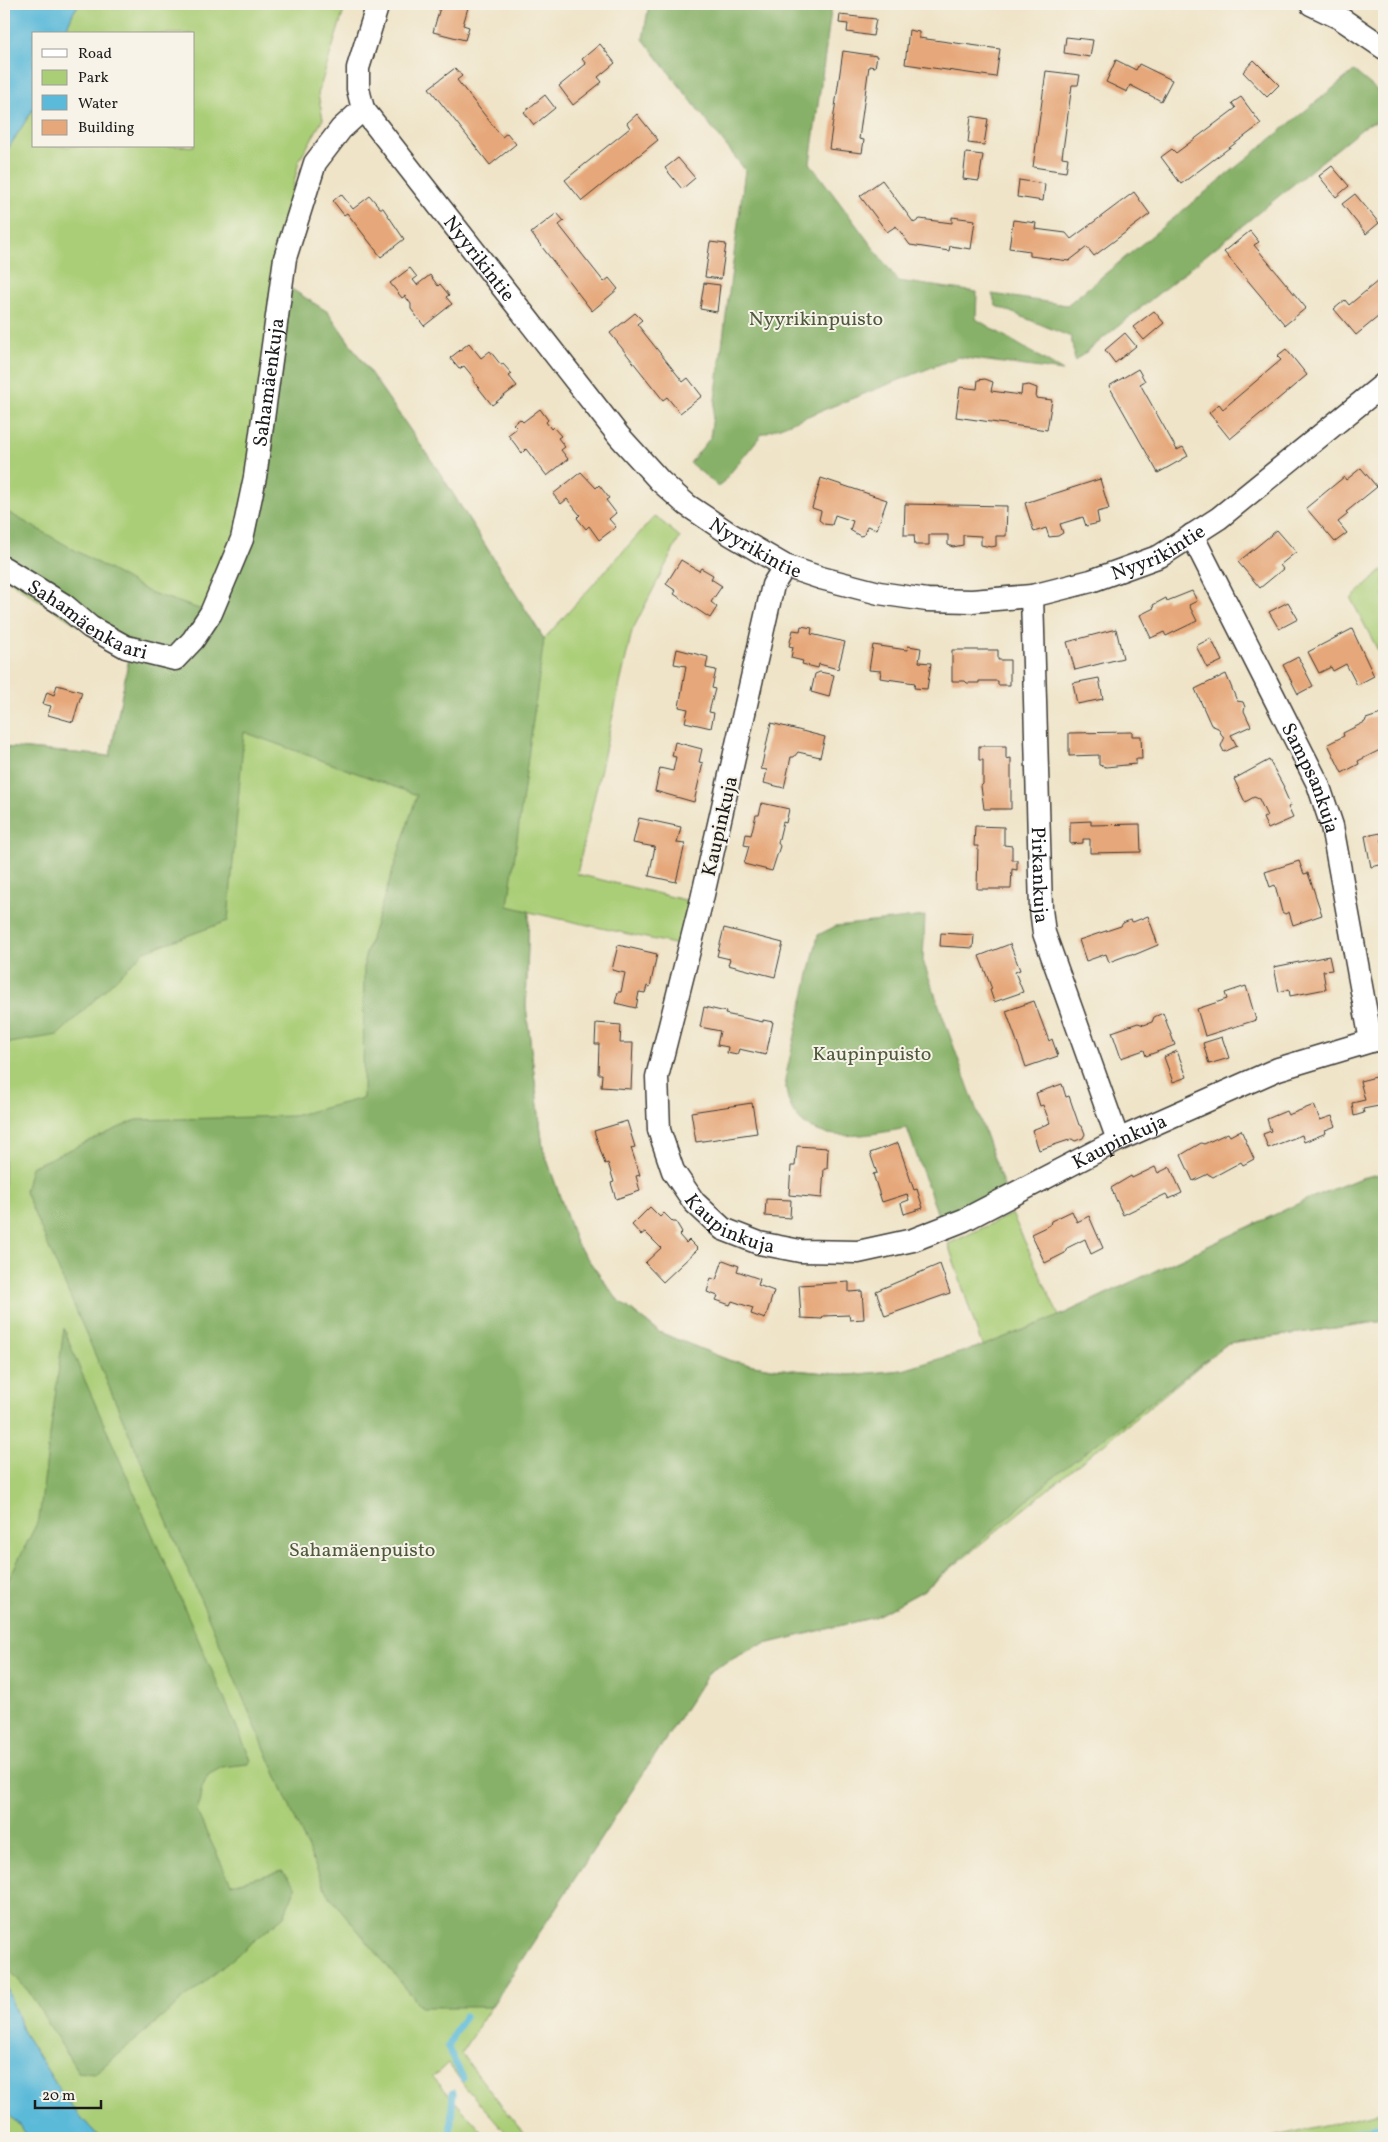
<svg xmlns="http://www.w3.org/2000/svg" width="1388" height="2142" font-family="Vollkorn,serif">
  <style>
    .green { fill: #aace77; stroke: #63754a }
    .forest { fill: #87b168; stroke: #526642 }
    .water { fill: #5bbad9; stroke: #3c6b7a }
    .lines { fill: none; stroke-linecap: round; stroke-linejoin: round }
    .stream { stroke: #5bbad9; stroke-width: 7 }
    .building { fill: #e6a87a }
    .minor-casing { stroke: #3c3a36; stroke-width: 25 }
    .minor { stroke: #fff; stroke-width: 22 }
    .labels { text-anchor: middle; stroke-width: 4; stroke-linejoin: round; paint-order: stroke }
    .street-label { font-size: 20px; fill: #1c1c1c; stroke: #f7f3e8 }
    .park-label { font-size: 20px; fill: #4e5a3c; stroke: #f7f3e8 }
  </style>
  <rect width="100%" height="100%" fill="#f7f3e8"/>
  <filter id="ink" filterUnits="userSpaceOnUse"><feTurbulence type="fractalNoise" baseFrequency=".02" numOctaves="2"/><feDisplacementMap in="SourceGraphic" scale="10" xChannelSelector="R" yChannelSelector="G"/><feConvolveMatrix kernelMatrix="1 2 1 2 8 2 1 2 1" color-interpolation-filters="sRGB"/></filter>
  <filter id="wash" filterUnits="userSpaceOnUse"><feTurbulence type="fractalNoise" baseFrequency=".0096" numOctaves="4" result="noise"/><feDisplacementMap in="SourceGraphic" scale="20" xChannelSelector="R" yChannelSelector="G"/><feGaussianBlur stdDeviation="1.12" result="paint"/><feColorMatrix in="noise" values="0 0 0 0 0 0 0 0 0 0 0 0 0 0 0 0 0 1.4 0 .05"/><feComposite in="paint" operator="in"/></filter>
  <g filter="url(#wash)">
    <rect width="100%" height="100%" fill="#efe4c8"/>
    <!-- green -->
    <path class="green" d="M 79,4 L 346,4 L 318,94 L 323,119 L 299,161 L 271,283 L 328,312 L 438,470 L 544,639 L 655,516 L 680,537 L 632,631 L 577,874 L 689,901 L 678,945 L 529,912 L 526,1006 L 543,1148 L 576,1243 L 617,1299 L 659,1332 L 731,1361 L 771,1368 L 849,1375 L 903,1370 L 982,1346 L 948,1244 L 1012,1214 L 1059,1316 L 1306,1200 L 1361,1178 L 1384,1173 L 1384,1321 L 1228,1343 L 924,1590 L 875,1617 L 757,1646 L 710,1671 L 461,2053 L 501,2105 L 529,2138 L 511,2138 L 466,2088 L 448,2063 L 433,2077 L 488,2138 L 100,2138 L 68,2103 L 23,2032 L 4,1980 L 4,747 L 110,756 L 129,658 L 4,578 L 4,155 L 34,108 L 34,146 L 194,146 L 194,34 L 64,34 L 73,13 Z
      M 1384,569 L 1384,662 L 1351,599 Z
      M 4,2108 L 30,2138 L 4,2138 Z
      M 1384,2111 L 1384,2126 L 1337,2138 L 1268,2138 Z"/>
    <!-- forest -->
    <path class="forest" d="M 649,4 L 832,4 L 810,163 L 898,281 L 977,292 L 976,319 L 1063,371 L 958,357 L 762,434 L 719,487 L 690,463 L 710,438 L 745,170 L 643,39 Z
      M 1354,71 L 1384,96 L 1384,121 L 1368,124 L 1075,361 L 1071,337 L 996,306 L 992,294 L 1067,305 Z
      M 290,288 L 328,312 L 438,470 L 544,639 L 508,906 L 529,911 L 526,1006 L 543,1148 L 576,1243 L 617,1299 L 659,1332 L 731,1361 L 771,1368 L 849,1375 L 903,1370 L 982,1346 L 1059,1316 L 1306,1200 L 1361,1178 L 1384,1173 L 1384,1321 L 1228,1343 L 1061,1471 L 924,1590 L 875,1617 L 757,1646 L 710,1671 L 491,2007 L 421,2007 L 327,1893 L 25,1192 L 31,1167 L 136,1120 L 293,1116 L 363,1098 L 364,960 L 417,795 L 244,732 L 228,921 L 145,951 L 58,1035 L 4,1044 L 4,747 L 110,756 L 129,658 L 182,665 L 221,615 Z
      M 4,510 L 149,592 L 211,613 L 173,651 L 134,644 L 4,563 Z
      M 925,916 L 923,961 L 1005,1189 L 940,1221 L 907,1128 C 868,1135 803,1150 788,1099 C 786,1093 786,1085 785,1079 L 818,935 L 836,926 Z
      M 64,1328 L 76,1360 L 251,1760 L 248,1764 L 222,1767 L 208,1775 L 202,1788 L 197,1812 L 231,1884 L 282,1871 L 296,1887 L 284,1916 L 94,2074 L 78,2072 L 29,1992 L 4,1964 L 4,1588 L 39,1519 Z"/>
    <!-- water -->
    <path class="water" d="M 4,4 L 79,4 L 73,13 L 64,34 L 34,34 L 34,108 L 4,155 L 4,18 L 6,13 Z
      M 4,1980 L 23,2032 L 68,2103 L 100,2138 L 30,2138 L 4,2108 Z"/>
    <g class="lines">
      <!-- stream -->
      <path class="stream" d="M 463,2078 L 448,2048 L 454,2033 L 465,2016
        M 450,2138 L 453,2093
        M 1334,2138 L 1384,2125"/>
    </g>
    <g id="blocks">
      <!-- building -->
      <path class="building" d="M 441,4 L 469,4 L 463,25 L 469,27 L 465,40 L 433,32 Z
        M 840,15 L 876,19 L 873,36 L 847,32 L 848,24 L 839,23 Z
        M 909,30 L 919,32 L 919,38 L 1000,49 L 996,77 L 905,64 Z
        M 1066,37 L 1093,40 L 1090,57 L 1064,53 Z
        M 600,44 L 615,63 L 598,77 L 602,82 L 573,105 L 559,86 L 586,64 L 582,59 Z
        M 843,51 L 877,56 L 875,67 L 869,66 L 859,139 L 864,140 L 862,153 L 829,149 Z
        M 1116,60 L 1136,70 L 1139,64 L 1172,80 L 1161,101 L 1130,85 L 1127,92 L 1106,82 Z
        M 1254,60 L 1279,85 L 1267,97 L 1243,72 Z
        M 455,68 L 462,76 L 457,80 L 502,137 L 507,133 L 516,144 L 490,165 L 429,88 Z
        M 1046,71 L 1080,75 L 1078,85 L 1072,85 L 1062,157 L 1068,158 L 1066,172 L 1033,167 Z
        M 545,95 L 555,108 L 534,125 L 524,112 Z
        M 1241,97 L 1261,124 L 1181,184 L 1161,157 L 1172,149 L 1176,153 L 1236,108 L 1232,103 Z
        M 637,114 L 658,140 L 582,201 L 565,180 L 630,128 L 627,123 Z
        M 971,116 L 988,119 L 984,145 L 968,143 Z
        M 966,153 L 983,155 L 979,181 L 963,179 Z
        M 678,158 L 695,178 L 682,189 L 665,168 Z
        M 1332,166 L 1349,186 L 1336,197 L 1319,176 Z
        M 882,180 L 914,223 L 920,219 L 952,223 L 952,217 L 975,220 L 971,249 L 950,246 L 949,251 L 910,245 L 896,226 L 887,232 L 860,196 Z
        M 1019,180 L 1045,184 L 1043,201 L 1017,197 Z
        M 1134,192 L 1150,214 L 1094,256 L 1087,247 L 1069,261 L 1030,256 L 1030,251 L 1009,248 L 1013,220 L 1036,223 L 1035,229 L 1066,233 L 1071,239 Z
        M 341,194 L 353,209 L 370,196 L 380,208 L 383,208 L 404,239 L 381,257 L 347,213 L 344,215 L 333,201 Z
        M 1355,194 L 1379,223 L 1366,234 L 1342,204 Z
        M 557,213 L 564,221 L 559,225 L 604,282 L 609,278 L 618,289 L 592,311 L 531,233 Z
        M 1250,231 L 1259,242 L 1254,245 L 1306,308 L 1285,325 L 1224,252 Z
        M 710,242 L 726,244 L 721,279 L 705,277 Z
        M 410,268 L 417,277 L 413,280 L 417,285 L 430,275 L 438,286 L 440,284 L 449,295 L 446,297 L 452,304 L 424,326 L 411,309 L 411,304 L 405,296 L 402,298 L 390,283 Z
        M 1384,276 L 1384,312 L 1356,335 L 1334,309 L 1345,300 L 1349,305 Z
        M 704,283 L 720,285 L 717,312 L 700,309 Z
        M 1154,311 L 1164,323 L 1144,340 L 1133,327 Z
        M 635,313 L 642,320 L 637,324 L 683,382 L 688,378 L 702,396 L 680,413 L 667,397 L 663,400 L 610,333 Z
        M 1125,333 L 1136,346 L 1115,363 L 1105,350 Z
        M 469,343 L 481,358 L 490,351 L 501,365 L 503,364 L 512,374 L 509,376 L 517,386 L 492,405 L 474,382 L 474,378 L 464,366 L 459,369 L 450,358 Z
        M 1286,349 L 1307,375 L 1230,439 L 1209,413 L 1219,404 L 1223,409 L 1281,360 L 1277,356 Z
        M 1138,369 L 1145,381 L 1140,384 L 1177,450 L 1183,447 L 1188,456 L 1158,473 L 1109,386 Z
        M 985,379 L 993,382 L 991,391 L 1021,395 L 1022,386 L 1029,385 L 1037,388 L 1036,398 L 1052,400 L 1047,430 L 956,417 L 960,387 L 977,389 L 978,380 Z
        M 540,409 L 548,420 L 546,422 L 551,429 L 553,427 L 561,436 L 558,438 L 565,447 L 561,450 L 568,459 L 547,476 L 526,449 L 522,453 L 508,435 L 517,428 L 513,424 L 520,419 L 523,422 Z
        M 1361,468 L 1377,487 L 1346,512 L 1348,514 L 1338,522 L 1347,533 L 1335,542 L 1306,508 L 1344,477 L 1346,480 Z
        M 581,472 L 596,488 L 599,485 L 609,498 L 606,500 L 616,513 L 609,519 L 616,527 L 599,540 L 589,526 L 586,529 L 577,518 L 580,515 L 567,499 L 561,504 L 553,494 Z
        M 821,478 L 887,500 L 877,529 L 867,526 L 864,535 L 860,536 L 850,530 L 853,521 L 835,515 L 832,525 L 824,524 L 819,520 L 821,511 L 812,508 Z
        M 1100,479 L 1109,509 L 1097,512 L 1099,523 L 1086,526 L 1083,517 L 1060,524 L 1063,533 L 1058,536 L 1049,537 L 1046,528 L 1034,532 L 1025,503 Z
        M 905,504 L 1007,506 L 1006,536 L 996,536 L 996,546 L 991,547 L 981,545 L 981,536 L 963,535 L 963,545 L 953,547 L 948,545 L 948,535 L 929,535 L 929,545 L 915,545 L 914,535 L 904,535 Z
        M 1277,530 L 1296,552 L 1280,565 L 1283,569 L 1260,588 L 1238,562 Z
        M 681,560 L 699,571 L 701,568 L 713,575 L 711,579 L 722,586 L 711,602 L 717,607 L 710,618 L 674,594 L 676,591 L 666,584 Z
        M 1192,591 L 1197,601 L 1189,605 L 1197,621 L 1166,636 L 1164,632 L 1151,638 L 1140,615 L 1154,608 L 1153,605 L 1166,598 L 1167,601 Z
        M 1288,602 L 1298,619 L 1279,629 L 1269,612 Z
        M 801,626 L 812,628 L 811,634 L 845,642 L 838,669 L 819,664 L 818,668 L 802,664 L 803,661 L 791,658 L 793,647 L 789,646 L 793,630 L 800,631 Z
        M 1116,629 L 1123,658 L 1075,670 L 1067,642 Z
        M 1352,629 L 1374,676 L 1357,685 L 1346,664 L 1333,671 L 1331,667 L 1319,673 L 1308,652 Z
        M 1211,638 L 1222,661 L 1207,668 L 1196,646 Z
        M 873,645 L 907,650 L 908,646 L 921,648 L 919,662 L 931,663 L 927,689 L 914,688 L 915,683 L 880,678 L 881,671 L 869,670 Z
        M 677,649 L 708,657 L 706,668 L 716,670 L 712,688 L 715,689 L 709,712 L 714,713 L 711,728 L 685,722 L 688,709 L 679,707 L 686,666 L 674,664 Z
        M 952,650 L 998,650 L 998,660 L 1010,660 L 1010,685 L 998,685 L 998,681 L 979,681 L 979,683 L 967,683 L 965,681 L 952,681 Z
        M 1298,657 L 1313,686 L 1298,694 L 1283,665 Z
        M 820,672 L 834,675 L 829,697 L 811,692 L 815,674 Z
        M 1226,674 L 1237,701 L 1243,702 L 1245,707 L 1244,711 L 1251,726 L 1231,735 L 1237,746 L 1224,752 L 1221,746 L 1224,739 L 1218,728 L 1211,725 L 1195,689 Z
        M 1099,678 L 1103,699 L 1077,704 L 1073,683 Z
        M 57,685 L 82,692 L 73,722 L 48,715 L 51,706 L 43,704 L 47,692 L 54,695 Z
        M 1384,713 L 1384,748 L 1358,761 L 1359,764 L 1342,773 L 1328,744 L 1344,736 L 1343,733 L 1365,722 L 1366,719 Z
        M 771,723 L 825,737 L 820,757 L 798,752 L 794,757 L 791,757 L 784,788 L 764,783 L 767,770 L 761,769 Z
        M 1132,732 L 1132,736 L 1141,736 L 1142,759 L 1136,759 L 1136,764 L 1106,767 L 1099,765 L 1099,755 L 1069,756 L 1069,733 Z
        M 675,742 L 702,749 L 699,762 L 703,763 L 694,802 L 655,791 L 660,768 L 673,771 L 676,757 L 672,756 Z
        M 979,746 L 1006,746 L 1006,759 L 1011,758 L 1011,809 L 984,809 L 981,786 L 983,784 L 983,760 L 979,760 Z
        M 1269,760 L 1284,787 L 1283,788 L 1291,806 L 1288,807 L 1293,818 L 1268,829 L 1263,818 L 1267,816 L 1259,799 L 1254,797 L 1245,802 L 1234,779 Z
        M 762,803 L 789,809 L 786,823 L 783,822 L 778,843 L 780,846 L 772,871 L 744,864 L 749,846 L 744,845 L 746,834 L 751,835 L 756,815 L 759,815 Z
        M 639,818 L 681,827 L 677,843 L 685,844 L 676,882 L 649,876 L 655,847 L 633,843 Z
        M 1091,821 L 1091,825 L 1140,824 L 1141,852 L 1090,853 L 1090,839 L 1083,839 L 1083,843 L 1070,844 L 1070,822 Z
        M 975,826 L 1004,827 L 1004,845 L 1012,846 L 1012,860 L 1017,860 L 1017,870 L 1012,869 L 1011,889 L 977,889 L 978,846 L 974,846 Z
        M 1381,833 L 1382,842 L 1384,841 L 1384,864 L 1371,867 L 1365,836 Z
        M 1299,861 L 1304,874 L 1308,873 L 1322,915 L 1293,925 L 1289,912 L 1285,914 L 1282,912 L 1275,885 L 1270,887 L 1265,872 Z
        M 1148,916 L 1158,945 L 1134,955 L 1131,954 L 1109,962 L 1106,954 L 1086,961 L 1079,940 L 1121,926 L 1123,923 L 1130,920 L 1133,922 Z
        M 724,928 L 783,943 L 775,977 L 728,965 L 730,959 L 717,956 Z
        M 941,933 L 974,935 L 973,948 L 940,946 Z
        M 1010,944 L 1020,970 L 1015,972 L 1023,992 L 994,1002 L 990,990 L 992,989 L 979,956 Z
        M 618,945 L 657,954 L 650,987 L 647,986 L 645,993 L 639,992 L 636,1008 L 615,1003 L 618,992 L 621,992 L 625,973 L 612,970 Z
        M 1329,956 L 1332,970 L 1323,971 L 1326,989 L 1290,996 L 1289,989 L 1279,992 L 1274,967 Z
        M 1246,986 L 1256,1020 L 1205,1036 L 1197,1009 L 1227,999 L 1225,993 Z
        M 1034,1001 L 1049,1041 L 1052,1039 L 1058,1056 L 1026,1067 L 1006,1011 Z
        M 704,1007 L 726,1012 L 725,1014 L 763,1022 L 763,1020 L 773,1022 L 766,1055 L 739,1049 L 737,1055 L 727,1053 L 728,1047 L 717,1045 L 720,1031 L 700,1027 Z
        M 1163,1013 L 1175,1045 L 1146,1056 L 1144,1050 L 1121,1058 L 1112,1032 L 1138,1023 L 1144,1025 L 1152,1022 L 1154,1017 Z
        M 596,1023 L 621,1025 L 620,1043 L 633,1043 L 631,1089 L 601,1087 L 602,1074 L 598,1074 L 599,1044 L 595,1044 Z
        M 1222,1037 L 1229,1058 L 1209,1064 L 1203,1043 Z
        M 1177,1051 L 1187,1077 L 1173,1082 L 1164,1057 Z
        M 1384,1075 L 1384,1105 L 1363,1109 L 1364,1113 L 1354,1116 L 1352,1103 L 1365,1100 L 1360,1081 Z
        M 1062,1084 L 1066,1097 L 1069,1096 L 1079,1125 L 1082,1126 L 1085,1134 L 1083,1138 L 1075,1141 L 1072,1139 L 1039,1150 L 1032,1130 L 1050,1123 L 1043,1105 L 1040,1106 L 1036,1093 Z
        M 752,1103 L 757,1133 L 696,1142 L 691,1112 Z
        M 1314,1105 L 1320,1120 L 1332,1116 L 1336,1126 L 1325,1130 L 1326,1133 L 1304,1142 L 1302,1135 L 1268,1148 L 1263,1134 L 1271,1131 L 1267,1119 L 1286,1111 L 1288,1115 Z
        M 627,1121 L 635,1147 L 631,1148 L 640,1175 L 636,1176 L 640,1191 L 616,1199 L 611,1183 L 614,1182 L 608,1163 L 605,1164 L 594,1131 Z
        M 1241,1130 L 1254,1159 L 1243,1165 L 1241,1162 L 1213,1177 L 1208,1174 L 1193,1181 L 1181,1155 L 1201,1143 L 1204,1144 L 1228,1133 L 1230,1136 Z
        M 898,1143 L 914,1190 L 917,1189 L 923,1208 L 904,1214 L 901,1203 L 909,1200 L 907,1194 L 882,1202 L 873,1174 L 877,1173 L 870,1153 Z
        M 797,1146 L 828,1148 L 827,1169 L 824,1169 L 822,1198 L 789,1195 L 791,1166 L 795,1166 Z
        M 1155,1167 L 1158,1173 L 1170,1167 L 1182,1193 L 1169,1199 L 1166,1194 L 1123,1215 L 1111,1188 L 1131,1176 L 1132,1178 Z
        M 766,1199 L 791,1200 L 790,1218 L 765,1216 Z
        M 650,1207 L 660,1217 L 664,1213 L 673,1222 L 676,1222 L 682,1232 L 679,1235 L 686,1243 L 689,1240 L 698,1249 L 663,1282 L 645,1263 L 661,1248 L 645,1232 L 641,1235 L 632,1225 Z
        M 1072,1211 L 1077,1222 L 1089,1216 L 1103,1248 L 1091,1254 L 1085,1239 L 1067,1248 L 1065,1253 L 1045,1263 L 1031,1234 L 1050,1225 L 1051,1221 Z
        M 723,1260 L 739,1266 L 737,1271 L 760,1279 L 758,1285 L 774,1291 L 765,1319 L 751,1314 L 753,1308 L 732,1301 L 730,1305 L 716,1300 L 718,1296 L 707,1292 L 711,1278 L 716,1280 Z
        M 940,1264 L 950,1293 L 885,1316 L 876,1291 Z
        M 849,1282 L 849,1292 L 862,1291 L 864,1319 L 850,1320 L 849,1315 L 823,1316 L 822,1319 L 801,1318 L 799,1285 Z"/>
    </g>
  </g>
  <g filter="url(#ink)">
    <use href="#blocks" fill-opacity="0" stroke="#3c3a36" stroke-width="1"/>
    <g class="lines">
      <!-- minor casing -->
      <g class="minor-casing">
        <g id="minor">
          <path id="s1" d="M 378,4 L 358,68 L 358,89 L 363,109 L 619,436 L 660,481 L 687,505 L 730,534 L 785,566 L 821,578 L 879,593 L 927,600 L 972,601 L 1032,596 L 1091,581 L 1160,556 L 1219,518 L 1384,384"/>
          <path d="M 1311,4 L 1340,18 L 1384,48"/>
          <path id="s2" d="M 1192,535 L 1318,784 L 1332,826 L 1371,1041"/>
          <path id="s3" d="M 785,566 L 773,585 L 702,899 L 657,1077 L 659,1130 L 673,1171 L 694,1202 L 723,1229 L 759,1243 L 800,1251 L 858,1252 L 913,1240 L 964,1220 L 1118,1140 L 1278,1069 L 1371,1041 L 1384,1039"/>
          <path id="s4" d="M 4,568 L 64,605 L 90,627 L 126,647 L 175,659 L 193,640 L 211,613 L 242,539 L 255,477 L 285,258 L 315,163 L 341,129 L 363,109"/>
          <path id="s5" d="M 1032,596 L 1041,909 L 1044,933 L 1118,1140"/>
        </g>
      </g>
      <!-- minor -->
      <use href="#minor" class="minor"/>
    </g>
  </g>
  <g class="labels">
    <!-- street labels -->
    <g class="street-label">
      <text dy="7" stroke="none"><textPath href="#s1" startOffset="298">Nyyrikintie</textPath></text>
      <text dy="7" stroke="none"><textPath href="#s4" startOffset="494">Sahamäenkuja</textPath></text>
      <text dy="7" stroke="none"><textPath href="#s1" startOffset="702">Nyyrikintie</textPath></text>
      <text dy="7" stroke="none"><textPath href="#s1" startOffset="1122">Nyyrikintie</textPath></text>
      <text dy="7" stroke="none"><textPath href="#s4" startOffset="99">Sahamäenkaari</textPath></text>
      <text dy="7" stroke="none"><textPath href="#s2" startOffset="271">Sampsankuja</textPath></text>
      <text transform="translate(719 826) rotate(-77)" y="7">Kaupinkuja</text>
      <text dy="7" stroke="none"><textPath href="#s5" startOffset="279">Pirkankuja</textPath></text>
      <text dy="7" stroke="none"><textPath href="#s3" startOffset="1125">Kaupinkuja</textPath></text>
      <text dy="7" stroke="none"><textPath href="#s3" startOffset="705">Kaupinkuja</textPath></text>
    </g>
    <!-- park labels -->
    <g class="park-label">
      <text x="816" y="325">Nyyrikinpuisto</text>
      <text x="872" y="1060">Kaupinpuisto</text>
      <text x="362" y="1556">Sahamäenpuisto</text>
    </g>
  </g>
  <!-- margin -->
  <rect width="1388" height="2142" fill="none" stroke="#f7f3e8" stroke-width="20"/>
  <!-- legend -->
  <rect x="32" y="32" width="162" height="115" fill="#f7f3e8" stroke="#9f9d96"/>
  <rect x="42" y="49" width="25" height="8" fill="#ffffff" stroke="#9f9d96"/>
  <text x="78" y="58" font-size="15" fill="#1c1c1c">Road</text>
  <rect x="42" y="70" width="25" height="15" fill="#aace77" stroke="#9f9d96"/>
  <text x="78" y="82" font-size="15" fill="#1c1c1c">Park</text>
  <rect x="42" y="95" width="25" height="15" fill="#5bbad9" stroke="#9f9d96"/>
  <text x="78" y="108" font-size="15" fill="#1c1c1c">Water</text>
  <rect x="42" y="120" width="25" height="15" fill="#e6a87a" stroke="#9f9d96"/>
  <text x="78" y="132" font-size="15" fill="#1c1c1c">Building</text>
  <!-- scale -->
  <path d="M35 2100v8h66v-8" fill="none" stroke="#1c1c1c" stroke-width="2.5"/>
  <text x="42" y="2100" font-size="15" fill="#1c1c1c" stroke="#f7f3e8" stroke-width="4" paint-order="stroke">20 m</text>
</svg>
